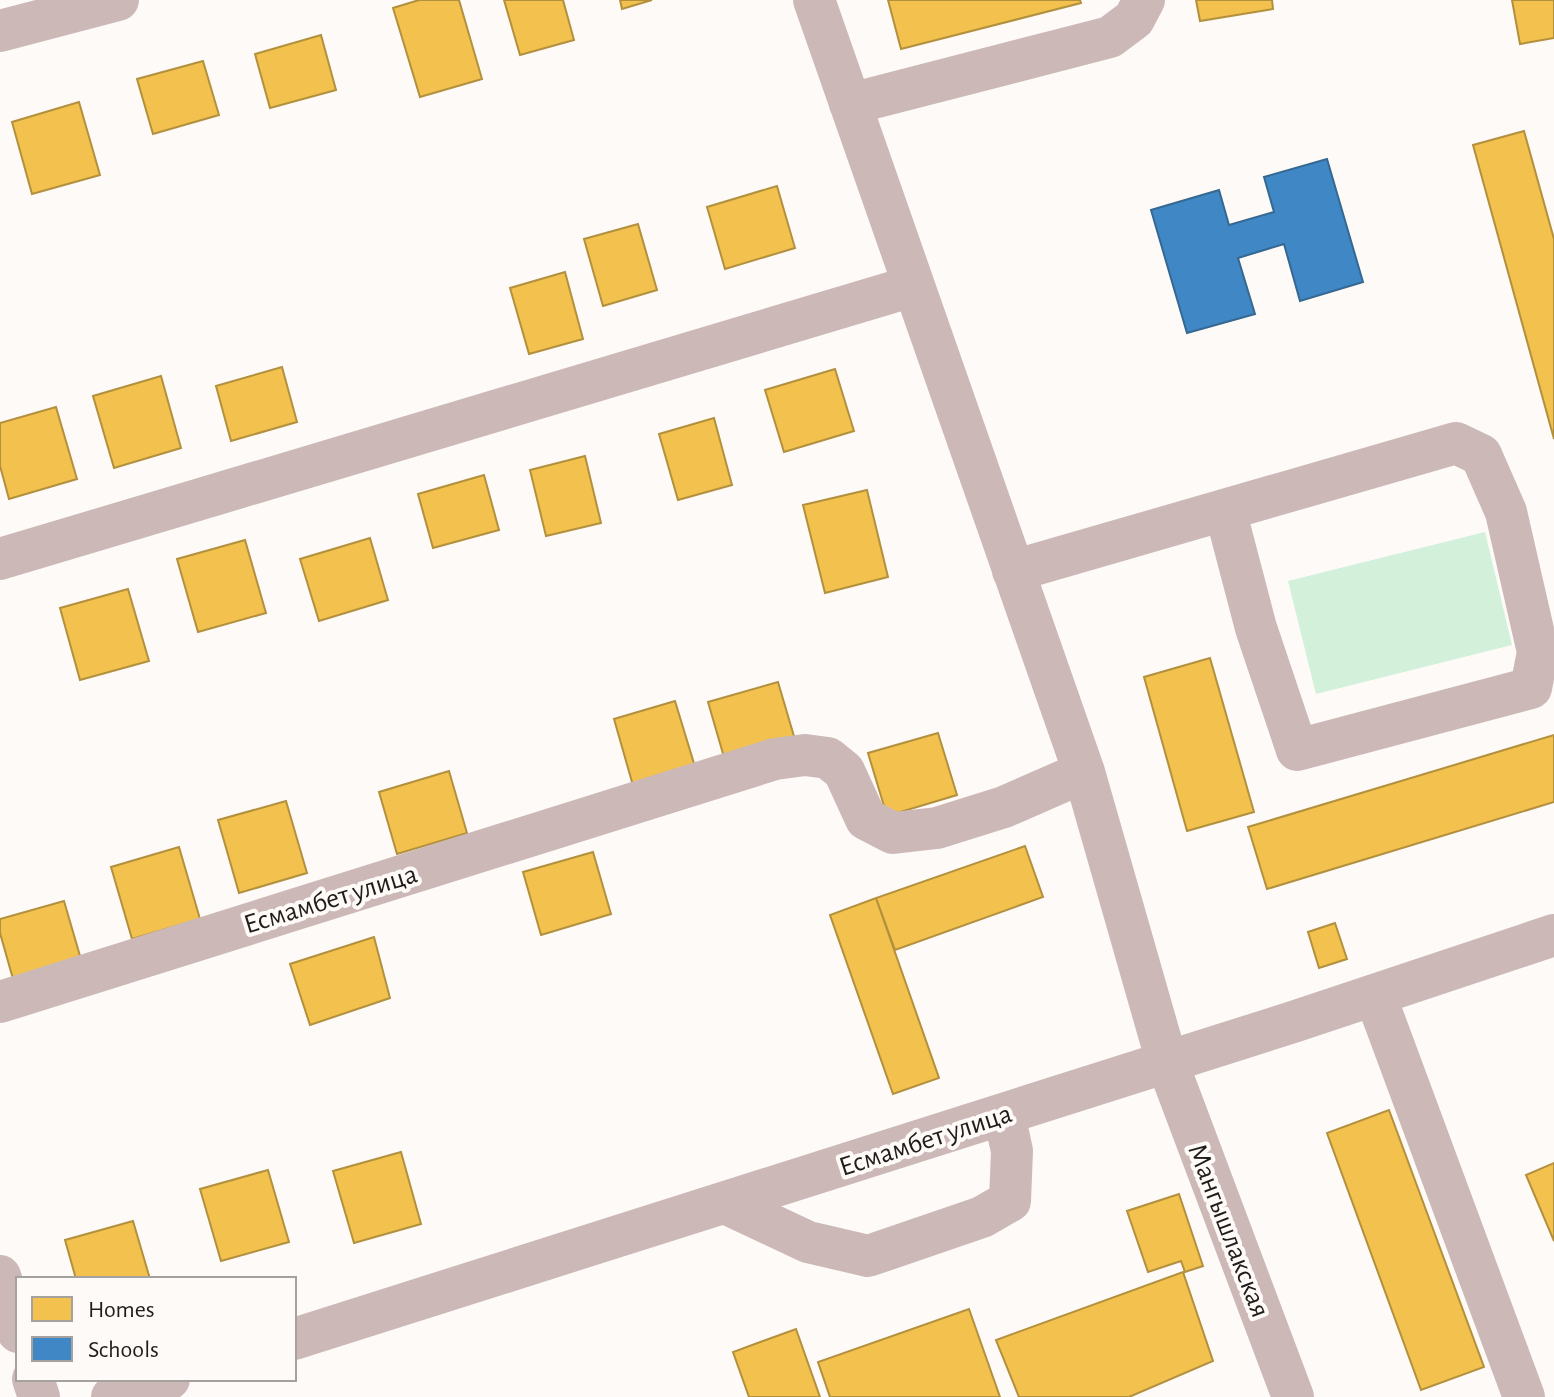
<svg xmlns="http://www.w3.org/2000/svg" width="1554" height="1397" font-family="'Alegreya Sans',sans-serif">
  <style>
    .green { fill: #d3f0db }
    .homes { fill: #f2c14e; stroke: #b3903e; stroke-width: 2 }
    .schools { fill: #3f88c5; stroke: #366892; stroke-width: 2 }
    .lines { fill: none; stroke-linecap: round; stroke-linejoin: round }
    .minor { stroke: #ccb9b7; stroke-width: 42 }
    .labels { text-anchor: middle; stroke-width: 8; stroke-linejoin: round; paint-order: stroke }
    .street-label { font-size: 28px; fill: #201c1a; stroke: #fefaf7 }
  </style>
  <rect width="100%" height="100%" fill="#fdfaf8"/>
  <!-- green -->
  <path class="green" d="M 1485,532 L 1512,645 L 1316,694 L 1288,581 Z"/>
  <!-- homes -->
  <path class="homes" d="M 419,0 L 459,0 L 482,79 L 420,97 L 393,8 Z
    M 504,0 L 563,0 L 574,40 L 520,55 Z
    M 620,0 L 652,0 L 622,9 Z
    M 888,0 L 1080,0 L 1081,3 L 901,49 Z
    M 1196,0 L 1272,0 L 1273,9 L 1200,21 Z
    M 1512,0 L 1554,0 L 1554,38 L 1520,44 Z
    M 321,35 L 336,90 L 270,108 L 255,54 Z
    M 203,61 L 219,115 L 153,134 L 137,79 Z
    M 79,102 L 100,175 L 32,194 L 12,122 Z
    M 1524,131 L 1554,239 L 1554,439 L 1473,145 Z
    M 777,186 L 795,248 L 725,269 L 707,207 Z
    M 638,224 L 657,290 L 603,306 L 584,239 Z
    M 565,272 L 583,339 L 529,354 L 510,288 Z
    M 282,367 L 297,422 L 231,441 L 216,386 Z
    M 835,369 L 854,431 L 784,452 L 765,390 Z
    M 161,376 L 181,448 L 114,468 L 93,396 Z
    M 56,407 L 77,479 L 9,499 L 0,466 L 0,423 Z
    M 714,418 L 732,485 L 678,500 L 659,434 Z
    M 585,456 L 601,523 L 546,536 L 530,470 Z
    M 484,475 L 499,530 L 433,548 L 418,494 Z
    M 867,490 L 888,577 L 825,593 L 803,505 Z
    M 370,538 L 388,600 L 319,621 L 300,559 Z
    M 245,540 L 266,613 L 198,632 L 177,559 Z
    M 128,589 L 149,661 L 80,680 L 60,608 Z
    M 1210,658 L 1254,812 L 1187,831 L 1144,677 Z
    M 778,682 L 796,743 L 726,764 L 708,702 Z
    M 675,701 L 696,770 L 634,789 L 614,719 Z
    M 938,733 L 957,795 L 887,816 L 868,753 Z
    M 1554,735 L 1554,802 L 1267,889 L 1248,827 Z
    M 449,771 L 467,833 L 397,854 L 379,792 Z
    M 286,801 L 307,873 L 239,893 L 218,820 Z
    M 1025,846 L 1043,897 L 895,950 L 876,898 Z
    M 179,847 L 200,919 L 132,939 L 111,867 Z
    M 593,852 L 611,914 L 541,935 L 523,872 Z
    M 876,898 L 939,1078 L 893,1094 L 830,915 Z
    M 64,901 L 85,973 L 17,993 L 0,933 L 0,919 Z
    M 1335,923 L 1347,959 L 1319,968 L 1308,932 Z
    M 374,937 L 390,998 L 310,1025 L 290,964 Z
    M 1389,1110 L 1484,1367 L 1421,1390 L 1327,1133 Z
    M 401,1152 L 421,1224 L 354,1243 L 333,1171 Z
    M 1554,1163 L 1554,1241 L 1526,1175 Z
    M 268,1170 L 289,1242 L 221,1261 L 200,1189 Z
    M 1179,1194 L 1203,1266 L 1185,1272 L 1181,1261 L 1148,1272 L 1127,1211 Z
    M 133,1221 L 150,1279 L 76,1279 L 65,1240 Z
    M 1183,1272 L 1213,1361 L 1129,1397 L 1019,1397 L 996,1340 Z
    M 969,1309 L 1000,1397 L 830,1397 L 818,1362 Z
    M 796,1329 L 820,1397 L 749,1397 L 733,1352 Z"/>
  <!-- schools -->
  <path class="schools" d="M 1327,159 L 1363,282 L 1300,301 L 1284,244 L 1238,258 L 1255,314 L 1187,333 L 1151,210 L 1219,190 L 1229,225 L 1274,212 L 1264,177 Z"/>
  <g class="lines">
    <!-- minor -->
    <path class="minor" d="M 814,0 L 1084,772 L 1167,1062 L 1293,1397
      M 0,31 L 118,0
      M 850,104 L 1110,37 L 1134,19 L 1144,0
      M 0,559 L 913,286
      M 1013,571 L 1456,443 L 1481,455 L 1506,512 L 1538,652 L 1531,688 L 1297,750 L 1256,628 L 1225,510
      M 1375,995 L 1524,1397
      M 0,1002 L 775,759 L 805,755 L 828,758 L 844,771 L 866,819 L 893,833 L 937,828 L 1004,807 L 1084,772
      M 725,1203 L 808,1242 L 868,1256 L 982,1217 L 1010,1201 L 1012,1151 L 1004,1114
      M 0,1276 L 18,1332
      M 294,1339 L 1293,1022 L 1554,935
      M 33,1379 L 39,1397
      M 112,1397 L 169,1379"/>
  </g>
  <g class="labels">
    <!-- street labels -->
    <g class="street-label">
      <text transform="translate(330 898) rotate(-17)" y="10">Есмамбет улица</text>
      <text transform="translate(925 1139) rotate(-18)" y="10">Есмамбет улица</text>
      <text transform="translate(1230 1230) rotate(69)" y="10">Мангышлакская</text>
    </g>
  </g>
  <!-- legend -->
  <rect x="16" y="1277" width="280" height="104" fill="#fefaf7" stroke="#a5a19f" stroke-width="2"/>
  <rect x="32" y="1297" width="40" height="24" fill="#f2c14e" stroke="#a5a19f" stroke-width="2"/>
  <text x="88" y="1317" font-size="24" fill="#201c1a">Homes</text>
  <rect x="32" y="1337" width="40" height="24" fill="#3f88c5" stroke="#a5a19f" stroke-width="2"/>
  <text x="88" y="1357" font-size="24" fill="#201c1a">Schools</text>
</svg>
